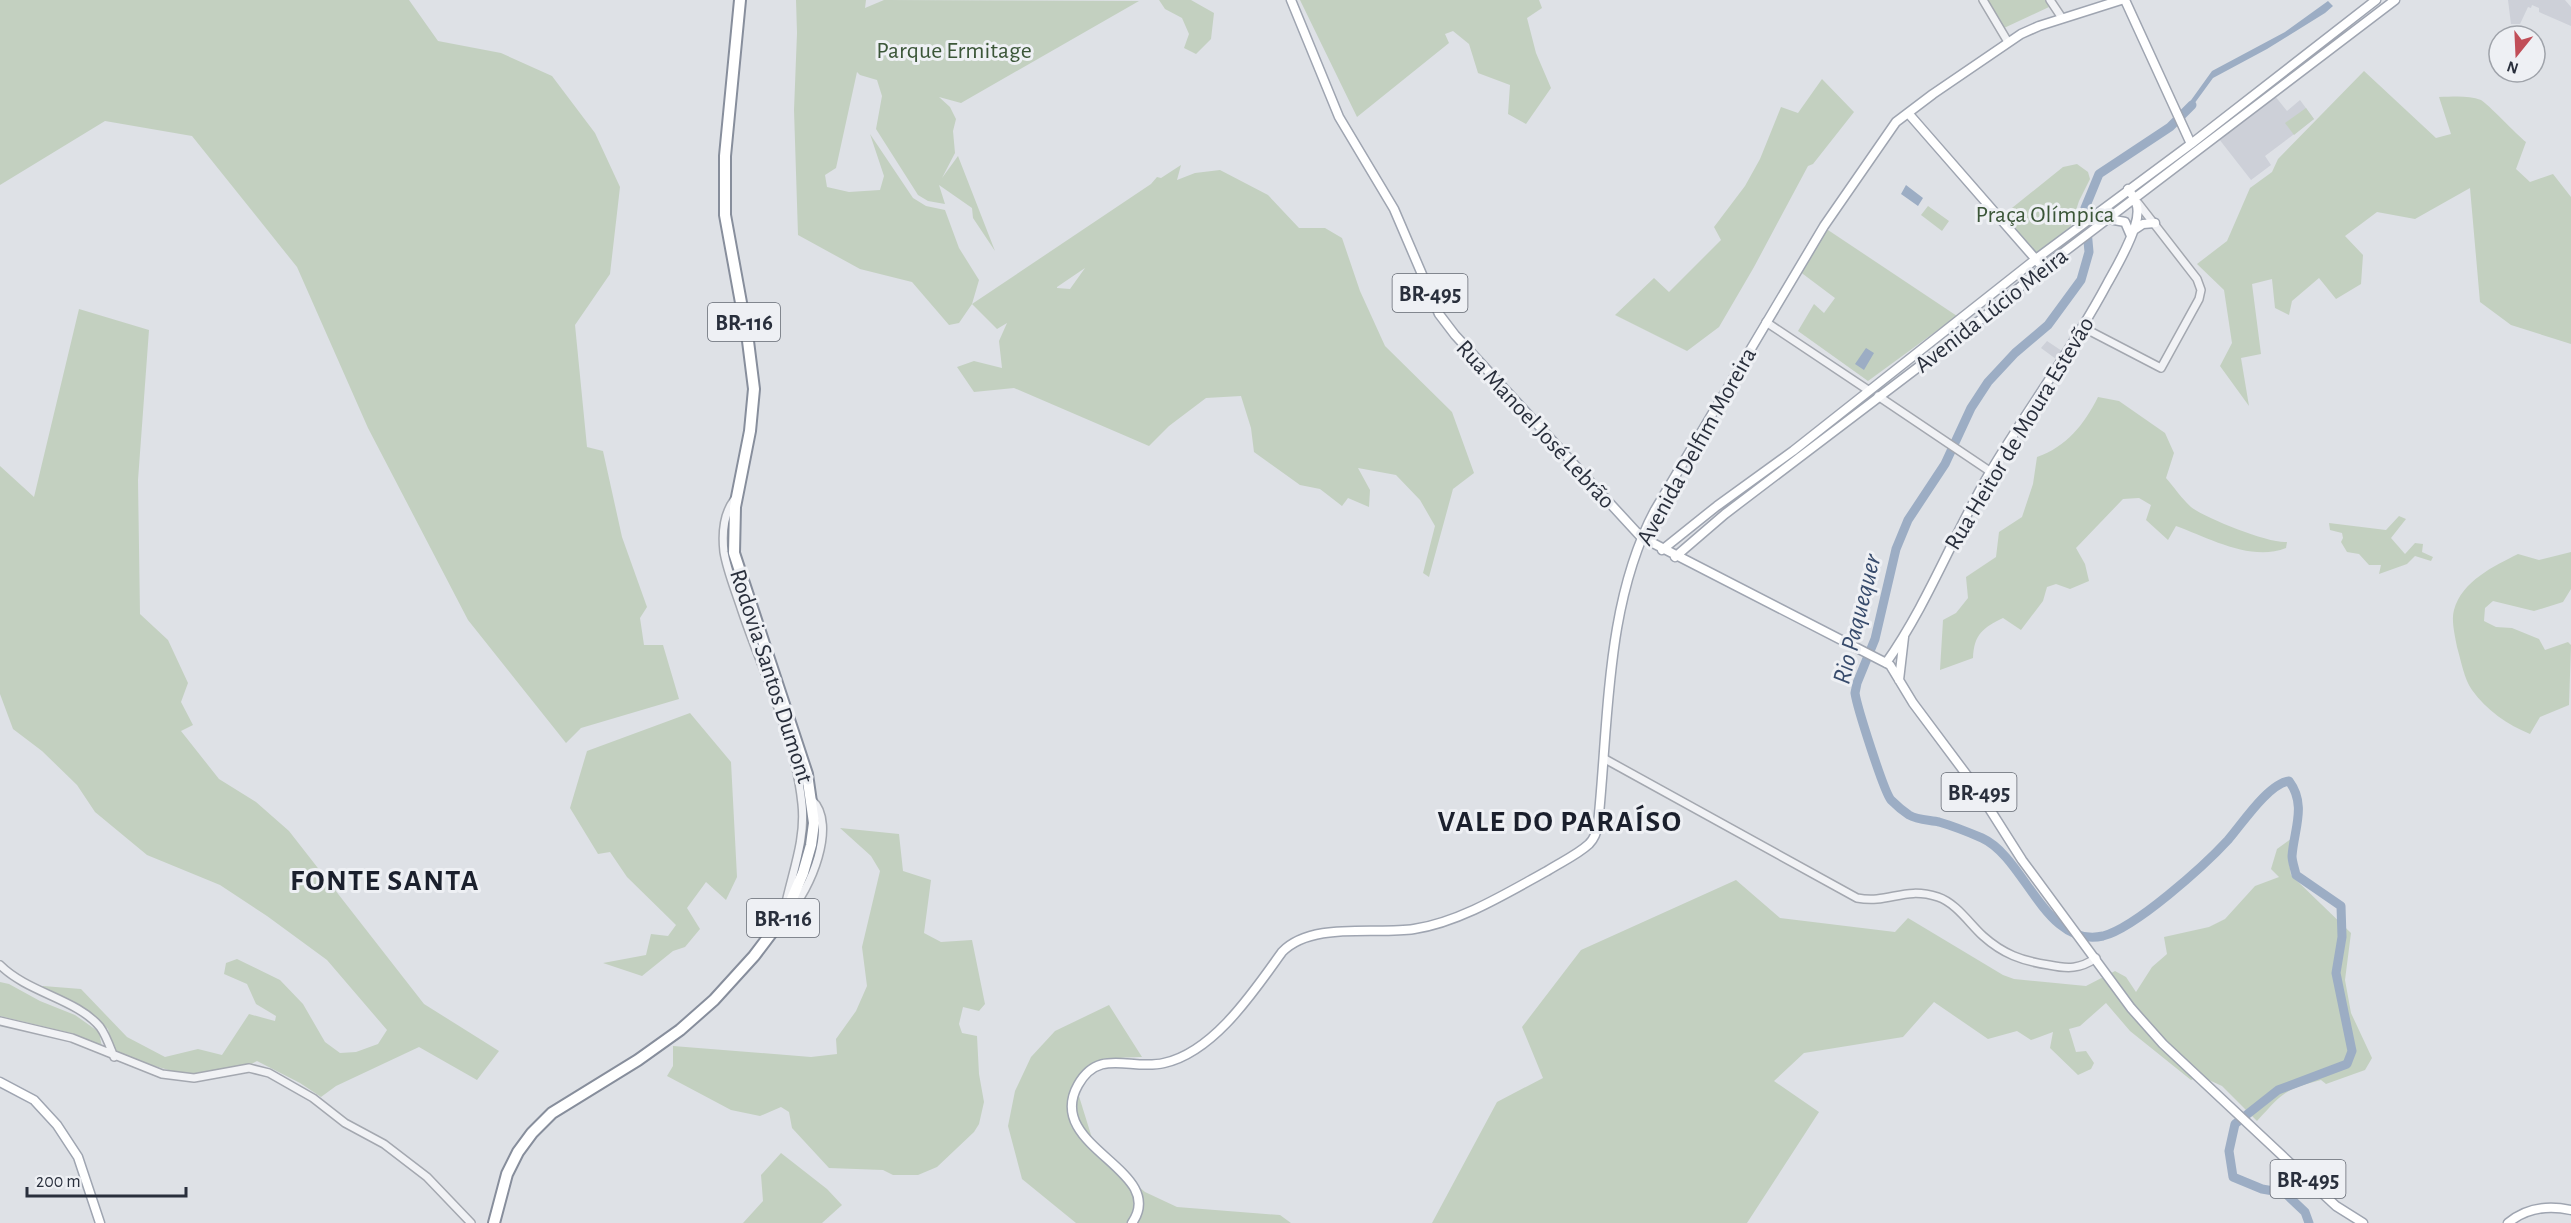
<svg xmlns="http://www.w3.org/2000/svg" width="2571" height="1223" font-family="'Alegreya Sans',sans-serif">
  <style>
    .built { fill: #cdd0d8 }
    .green { fill: #c3d0c0; fill-rule: evenodd }
    .water { fill: #9cadc4 }
    .lines { fill: none; stroke-linecap: round; stroke-linejoin: round }
    .river { stroke: #9cadc4; stroke-width: 9 }
    .minor-casing { stroke: #a4a8b0; stroke-width: 10 }
    .major-casing { stroke: #9fa5b1; stroke-width: 11 }
    .highway-casing { stroke: #878e9c; stroke-width: 14 }
    .minor { stroke: #f1f2f5; stroke-width: 7 }
    .major { stroke: #fff; stroke-width: 8 }
    .highway { stroke: #fff; stroke-width: 10 }
    .labels { text-anchor: middle; stroke-width: 6; stroke-linejoin: round; paint-order: stroke }
    .shield { fill: #eef0f4; stroke: #646973; stroke-width: 1.5 }
    .shield-label { font-size: 22px; font-weight: bold; fill: #292f3c }
    .park-label { font-size: 24px; fill: #3b5638; stroke: #eef0f4 }
    .street-label { font-size: 24px; fill: #292f3c; stroke: #eef0f4 }
    .water-label { font-size: 26px; font-style: italic; fill: #374b6c; stroke: #eef0f4 }
    .district-label { font-size: 30px; font-weight: bold; letter-spacing: 1.5px; fill: #1b202d; stroke: #eef0f4 }
  </style>
  <rect width="100%" height="100%" fill="#dee1e6"/>
  <!-- built -->
  <path class="built" d="M 2508,0 L 2565,0 L 2571,7 L 2571,26 L 2539,12 L 2539,8 L 2532,5 L 2531,8 L 2528,7 L 2520,24 L 2511,24 Z
    M 2275,96 L 2287,111 L 2300,100 L 2314,119 L 2265,156 L 2271,165 L 2251,180 L 2219,139 Z
    M 2047,341 L 2062,351 L 2056,359 L 2041,348 Z"/>
  <!-- green -->
  <path class="green" d="M 0,0 L 409,0 L 438,41 L 501,53 L 552,76 L 595,133 L 620,187 L 610,274 L 575,325 L 587,447 L 603,451 L 622,537 L 647,607 L 640,618 L 644,645 L 663,645 L 679,699 L 581,728 L 566,743 L 468,620 L 368,428 L 297,267 L 192,136 L 105,121 L 0,185 Z
    M 796,0 L 866,0 L 865,8 L 884,0 L 1139,1 L 961,103 L 939,97 L 950,107 L 956,119 L 953,131 L 955,153 L 942,178 L 958,156 L 995,251 L 973,218 L 972,208 L 939,185 L 945,204 L 928,201 L 918,195 L 876,129 L 882,96 L 877,80 L 860,75 L 857,72 L 836,168 L 825,175 L 827,187 L 849,192 L 880,190 L 884,176 L 870,134 L 913,198 L 926,206 L 945,210 L 959,248 L 979,280 L 972,304 L 1151,184 L 1157,177 L 1161,178 L 1181,165 L 1177,180 L 1195,173 L 1220,170 L 1268,195 L 1299,228 L 1325,228 L 1342,238 L 1360,291 L 1385,346 L 1452,412 L 1474,473 L 1453,489 L 1429,577 L 1423,573 L 1435,526 L 1420,500 L 1396,475 L 1358,468 L 1370,490 L 1369,507 L 1348,498 L 1342,506 L 1320,489 L 1300,485 L 1254,452 L 1251,428 L 1241,396 L 1206,398 L 1169,426 L 1149,446 L 1014,388 L 974,392 L 957,367 L 974,361 L 1002,368 L 999,341 L 1007,323 L 997,329 L 972,304 L 959,323 L 949,325 L 912,282 L 860,269 L 798,235 L 794,110 L 797,33 ZM 1085,268 L 1070,289 L 1057,288 L 1057,287 Z
    M 1159,0 L 1191,0 L 1214,13 L 1211,39 L 1196,54 L 1184,48 L 1189,34 L 1182,18 L 1165,9 Z
    M 1300,0 L 1539,0 L 1542,8 L 1527,18 L 1536,53 L 1551,88 L 1526,124 L 1508,114 L 1510,85 L 1478,73 L 1469,44 L 1453,31 L 1445,34 L 1449,43 L 1357,117 Z
    M 1987,0 L 2045,0 L 2049,7 L 2004,28 Z
    M 2364,71 L 2436,138 L 2451,134 L 2439,97 C 2452,97 2468,95 2481,100 C 2487,103 2517,135 2526,142 L 2516,169 L 2530,182 L 2553,174 L 2571,197 L 2571,344 L 2511,325 L 2480,302 L 2470,188 L 2415,219 L 2377,212 L 2345,236 L 2363,255 L 2361,284 L 2336,299 L 2319,278 L 2292,301 L 2289,315 L 2275,308 L 2272,279 L 2252,284 L 2261,354 L 2241,358 L 2249,406 L 2220,366 L 2232,343 L 2224,290 L 2197,264 L 2227,241 L 2250,188 L 2272,172 L 2278,159 Z
    M 1822,79 L 1854,112 L 1813,164 L 1808,166 L 1754,267 L 1719,327 L 1687,351 L 1615,315 L 1654,278 L 1669,292 L 1721,240 L 1714,227 L 1745,186 L 1760,159 L 1781,107 L 1798,113 Z
    M 2306,108 L 2314,119 L 2294,135 L 2285,123 Z
    M 2077,164 L 2088,172 L 2090,179 L 2079,201 L 2070,229 L 2036,257 L 2002,216 L 2063,167 Z
    M 1928,206 L 1949,221 L 1942,231 L 1921,215 Z
    M 1825,228 L 1957,316 L 1868,381 L 1798,331 L 1814,304 L 1824,313 L 1835,298 L 1799,271 Z
    M 79,309 L 149,330 L 138,480 L 140,614 L 168,640 L 188,683 L 181,702 L 193,725 L 181,731 L 219,779 L 256,802 L 289,831 L 424,1004 L 499,1051 L 477,1080 L 419,1047 L 336,1086 L 321,1097 L 300,1083 L 257,1061 L 244,1068 L 189,1076 L 114,1054 L 108,1029 L 81,1006 L 42,991 L 43,986 L 81,989 L 127,1037 L 165,1057 L 198,1049 L 222,1055 L 249,1014 L 275,1021 L 276,1016 L 256,1004 L 247,984 L 224,974 L 226,963 L 237,959 L 280,980 L 303,1004 L 325,1042 L 340,1053 L 356,1052 L 378,1044 L 387,1030 L 327,960 L 267,916 L 220,885 L 147,855 L 95,812 L 77,785 L 42,751 L 13,729 L 0,694 L 0,466 L 34,497 Z
    M 2098,397 L 2119,401 L 2165,433 L 2174,453 L 2166,478 C 2174,487 2182,499 2191,507 C 2205,518 2270,544 2287,542 L 2286,548 C 2251,562 2209,538 2176,526 L 2168,540 L 2146,520 L 2151,505 L 2139,498 L 2123,499 L 2076,548 L 2085,564 L 2089,581 L 2070,589 L 2056,584 L 2047,587 L 2043,601 L 2021,630 L 2003,618 C 1983,628 1974,634 1973,658 L 1940,670 L 1943,620 L 1956,613 L 1968,598 L 1966,577 L 1996,557 L 1999,532 L 2022,517 L 2033,484 L 2037,457 C 2066,447 2084,425 2098,397 Z
    M 2399,516 L 2406,519 L 2391,538 L 2405,554 L 2415,543 L 2423,544 L 2422,552 L 2433,557 L 2431,561 L 2415,556 L 2407,564 L 2379,574 L 2381,565 L 2369,565 L 2359,554 L 2347,552 L 2341,542 L 2343,538 L 2342,533 L 2330,530 L 2329,523 L 2386,530 Z
    M 2571,552 L 2571,589 L 2563,602 L 2534,611 L 2493,601 L 2485,608 L 2484,621 L 2496,627 L 2512,628 L 2539,639 L 2545,650 L 2568,642 L 2571,645 L 2569,705 L 2540,717 L 2530,734 C 2508,725 2486,710 2472,690 C 2464,679 2461,660 2457,647 C 2455,636 2451,621 2454,610 C 2462,581 2494,566 2518,554 L 2539,560 Z
    M 690,713 L 731,762 L 737,877 L 726,900 L 706,882 L 687,908 L 700,929 L 685,947 L 673,951 L 642,976 L 603,963 L 646,955 L 651,934 L 668,936 L 676,925 L 627,877 L 610,852 L 598,854 L 570,808 L 587,751 Z
    M 840,828 L 899,834 L 903,871 L 931,880 L 924,933 L 941,942 L 972,940 L 985,1004 L 979,1011 L 963,1007 L 959,1024 L 962,1033 L 977,1036 L 979,1074 L 984,1102 L 979,1124 L 974,1132 L 937,1167 L 918,1175 L 893,1175 L 883,1170 L 829,1168 L 792,1128 L 789,1112 L 781,1107 L 760,1116 L 731,1110 L 667,1076 L 673,1066 L 673,1046 L 811,1057 L 837,1054 L 836,1039 L 856,1011 L 867,986 L 862,947 L 880,871 L 871,856 Z
    M 2292,838 L 2288,856 L 2291,875 L 2351,933 L 2345,980 L 2351,1013 L 2372,1058 L 2365,1070 L 2326,1084 L 2321,1080 C 2283,1090 2283,1093 2257,1121 L 2222,1086 L 2200,1076 L 2191,1080 L 2130,1031 L 2106,1003 L 2080,1026 L 2069,1029 L 2076,1052 L 2086,1051 L 2094,1063 L 2091,1069 L 2078,1075 L 2050,1048 L 2053,1032 L 2031,1040 L 2017,1031 L 1988,1039 L 1934,1002 L 1903,1037 L 1804,1053 L 1774,1081 L 1819,1112 L 1747,1223 L 1432,1223 L 1497,1102 L 1543,1078 L 1522,1027 L 1581,950 L 1736,880 L 1780,918 L 1895,932 L 1908,918 L 2003,975 L 2014,979 L 2086,986 L 2115,971 L 2126,977 L 2136,992 L 2152,967 L 2167,954 L 2164,937 L 2209,927 L 2225,919 L 2255,886 L 2279,877 L 2271,869 L 2277,849 Z
    M 0,982 L 9,984 L 40,1001 L 75,1015 L 99,1032 L 102,1047 L 75,1034 L 0,1016 Z
    M 1109,1005 L 1142,1057 C 1101,1058 1099,1058 1078,1093 L 1096,1151 L 1145,1192 L 1177,1207 L 1280,1215 L 1291,1223 L 1076,1223 L 1022,1179 L 1008,1126 L 1015,1091 L 1031,1057 L 1055,1031 Z
    M 781,1153 L 827,1189 L 842,1205 L 822,1223 L 743,1223 L 763,1201 L 761,1175 Z"/>
  <!-- water -->
  <path class="water" d="M 2328,1 L 2333,6 L 2325,13 L 2267,49 L 2213,78 L 2186,115 L 2184,110 L 2212,71 L 2285,32 Z
    M 1906,185 L 1923,198 L 1918,206 L 1901,194 Z
    M 1866,348 L 1874,353 L 1864,370 L 1855,364 Z"/>
  <g class="lines">
    <!-- river -->
    <path class="river" d="M 2192,105 L 2170,127 L 2099,174 L 2085,208 L 2089,252 L 2081,280 L 2048,325 L 2015,353 L 1988,382 L 1971,408 L 1945,464 L 1908,520 L 1896,549 L 1875,639 L 1857,683 L 1855,693 C 1857,707 1884,792 1891,800 C 1896,805 1903,811 1909,815 C 1917,820 1930,820 1939,822 C 1953,826 1968,832 1982,838 C 2026,858 2045,949 2103,936 C 2135,928 2204,866 2228,840 C 2242,824 2268,784 2289,781 C 2307,805 2294,829 2292,856 C 2292,862 2295,869 2296,875 L 2341,906 L 2342,937 L 2336,973 L 2352,1051 L 2347,1064 L 2278,1090 L 2235,1124 L 2229,1151 L 2233,1177 L 2262,1189 L 2285,1193 L 2305,1212 L 2309,1223"/>
    <!-- minor casing -->
    <g class="minor-casing">
      <path id="minor" d="M 1983,0 L 2008,42
        M 2050,0 L 2062,18
        M 1766,322 L 1868,390
        M 2084,328 L 2161,368 L 2199,299 L 2201,290 L 2197,279 L 2138,203
        M 1878,396 L 1991,472
        M 734,500 C 723,515 722,534 724,552 C 727,570 734,587 740,605 C 761,670 795,734 802,804 C 806,839 792,873 785,907
        M 1605,759 L 1857,898 C 1890,904 1903,886 1938,897 C 1956,903 1969,923 1983,936 C 2003,954 2022,961 2049,965 C 2068,969 2080,969 2096,958
        M 789,912 C 810,891 838,824 812,800
        M 0,965 C 28,993 77,999 100,1027 C 106,1035 110,1047 114,1057
        M 0,1021 L 72,1038 L 162,1074 L 194,1078 L 249,1068 L 269,1073 L 313,1098 L 345,1123 L 384,1144 L 427,1177 L 471,1223"/>
    </g>
    <!-- major casing -->
    <g class="major-casing">
      <path id="major" d="M 1291,0 L 1339,117 L 1394,209 L 1439,314 L 1455,335 L 1641,537 L 1890,665 L 1913,703 L 1975,786 L 2022,860 L 2131,1008 L 2163,1044 L 2336,1206 L 2363,1223
        M 2125,0 L 2191,144
        M 1908,113 L 2039,263
        M 2109,219 L 2125,222 L 2131,236
        M 2134,230 L 2143,224 L 2155,223
        M 1662,550 L 1717,506 L 1793,451 L 2036,259 L 2191,144 L 2376,0
        M 1675,557 L 1725,514 L 1979,321 L 2043,268 L 2395,0
        M 1886,663 C 1927,605 1953,536 1989,474 C 2027,410 2072,350 2107,284 C 2117,266 2129,246 2135,226 C 2140,210 2138,202 2128,189
        M 1899,680 L 1904,637
        M 0,1082 L 34,1100 L 57,1125 L 78,1157 L 100,1223
        M 1132,1223 C 1169,1170 1043,1147 1078,1085 C 1099,1047 1131,1071 1164,1063 C 1214,1052 1254,991 1282,952 C 1312,921 1376,935 1414,929 C 1460,922 1507,893 1547,871 C 1561,862 1577,855 1589,844 C 1595,838 1597,831 1598,824 C 1609,720 1605,604 1655,510 L 1824,226 L 1896,122 L 1933,94 L 2021,34 L 2039,26 L 2121,0
        M 2508,1223 C 2526,1208 2548,1205 2571,1210"/>
    </g>
    <!-- highway casing -->
    <g class="highway-casing">
      <path id="highway" d="M 494,1223 L 507,1174 L 518,1152 L 532,1133 L 552,1113 L 638,1060 L 680,1030 L 714,1000 L 754,956 L 785,915 L 803,873 L 811,845 L 814,823 L 807,774 L 734,553 L 735,507 L 750,431 L 754,389 L 748,341 L 725,215 L 725,156 L 740,0"/>
    </g>
    <!-- minor -->
    <use href="#minor" class="minor"/>
    <!-- major -->
    <use href="#major" class="major"/>
    <!-- highway -->
    <use href="#highway" class="highway"/>
  </g>
  <g class="labels">
    <!-- shield labels -->
    <g class="shield">
      <rect x="1392.5" y="274" width="75" height="38" rx="4.5"/>
      <rect x="708" y="303" width="72" height="38" rx="4.5"/>
      <rect x="1941.5" y="773" width="75" height="38" rx="4.5"/>
      <rect x="747" y="899" width="72" height="38" rx="4.5"/>
      <rect x="2270.5" y="1160" width="75" height="38" rx="4.5"/>
    </g>
    <g class="shield-label">
      <text x="1430" y="301">BR-495</text>
      <text x="744" y="330">BR-116</text>
      <text x="1979" y="800">BR-495</text>
      <text x="783" y="926">BR-116</text>
      <text x="2308" y="1187">BR-495</text>
    </g>
    <!-- park labels -->
    <g class="park-label">
      <text x="954" y="58">Parque Ermitage</text>
      <text x="2045" y="222">Praça Olímpica</text>
    </g>
    <!-- street labels -->
    <g class="street-label">
      <text transform="translate(1991 310) rotate(-38)" y="8">Avenida Lúcio Meira</text>
      <text transform="translate(1536 424) rotate(47)" y="8">Rua Manoel José Lebrão</text>
      <text transform="translate(2019 433) rotate(-59)" y="8">Rua Heitor de Moura Estevão</text>
      <text transform="translate(1696 446) rotate(-61)" y="8">Avenida Delfim Moreira</text>
      <text transform="translate(772 676) rotate(72)" y="8">Rodovia Santos Dumont</text>
    </g>
    <!-- water labels -->
    <g class="water-label">
      <text transform="translate(1856 619) rotate(-76)" y="9">Rio Paquequer</text>
    </g>
    <!-- district labels -->
    <g class="district-label">
      <text x="1560" y="831">VALE DO PARAÍSO</text>
      <text x="385" y="890">FONTE SANTA</text>
    </g>
  </g>
  <!-- north arrow -->
  <g transform="translate(2517 54) rotate(198)"><circle r="28" fill="#eef0f4" stroke="#9fa3aa" stroke-width="1.5"/>
  <path d="M0-4.5L10 22L0 15L-10 22Z" fill="#c14e58"/>
  <text y="-9" font-size="16" font-weight="bold" text-anchor="middle" fill="#292f3c">N</text>
  </g>
  <!-- scale -->
  <path d="M27 1187v9h159v-9" fill="none" stroke="#292f3c" stroke-width="3"/>
  <text x="36" y="1187" font-size="18" fill="#292f3c" stroke="#eef0f4" stroke-width="4.5" paint-order="stroke">200 m</text>
</svg>
